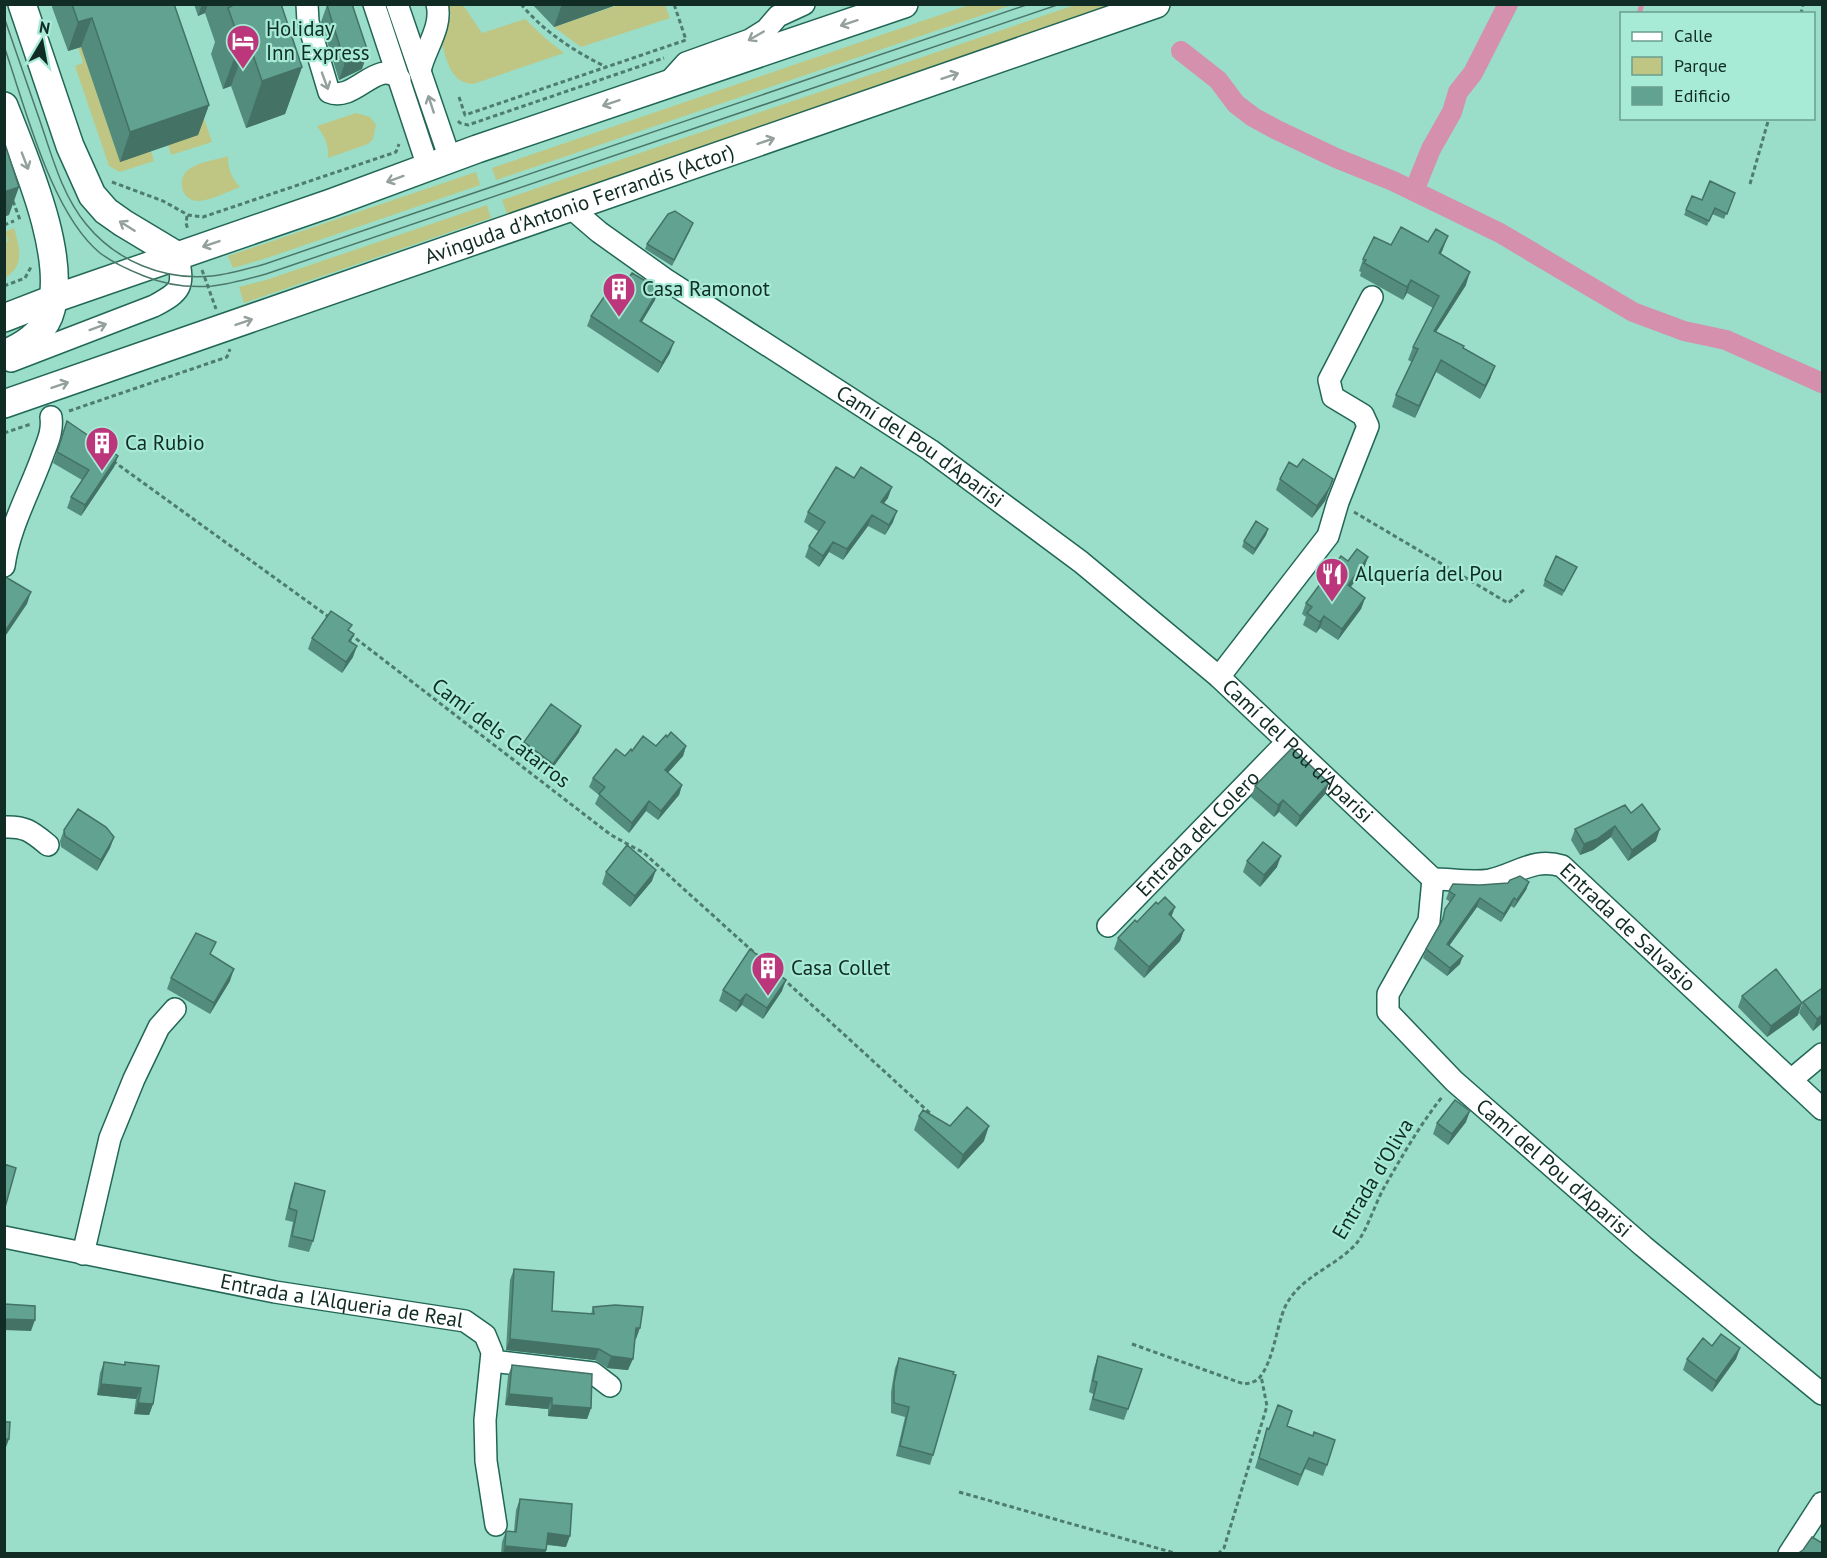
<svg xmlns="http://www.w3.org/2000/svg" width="1827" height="1558" font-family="'PT Sans',sans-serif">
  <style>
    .green { fill: #bfc684 }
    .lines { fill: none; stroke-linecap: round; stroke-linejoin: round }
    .stream { stroke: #d490ac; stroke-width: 5 }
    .canal { stroke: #d490ac; stroke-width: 20 }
    .minor-casing { stroke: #226756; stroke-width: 24 }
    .major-casing { stroke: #226756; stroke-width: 30 }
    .path { stroke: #4e7c6f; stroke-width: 3; stroke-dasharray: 4.5 3; stroke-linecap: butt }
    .minor { stroke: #fff; stroke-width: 21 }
    .major { stroke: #fff; stroke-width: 27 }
    .tram { stroke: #4b786b; stroke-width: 1.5 }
    .wall { fill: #538c7c }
    .shaded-wall { fill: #447265 }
    .building { fill: #61a390; stroke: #447265; stroke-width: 1.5 }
    .oneway { stroke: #93a09d }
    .labels { text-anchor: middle; stroke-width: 4.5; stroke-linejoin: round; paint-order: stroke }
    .poi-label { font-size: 21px; fill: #102c25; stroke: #a7ead6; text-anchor: start }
    .street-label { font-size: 21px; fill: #102c25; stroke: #a7ead6 }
  </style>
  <rect width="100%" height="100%" fill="#9addc9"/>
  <!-- green -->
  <path class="green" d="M 166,5 L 212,142 L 171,155 L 168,145 L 198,134 Z
    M 447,5 L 463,5 L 482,33 L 525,19 L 545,38 L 564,53 L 473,84 C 449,83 447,58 440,39 L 451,15 Z
    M 618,5 L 665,5 L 670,18 L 581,47 L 554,27 Z
    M 969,5 L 1012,5 L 496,180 L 492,168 Z
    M 1075,5 L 1123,5 L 507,214 L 502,200 Z
    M 81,46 L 120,161 L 151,151 L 154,161 L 120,172 L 109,166 L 75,66 L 83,63 L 78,47 Z
    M 356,113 L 370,117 L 376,125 L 373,139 L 368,144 L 328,158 C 329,145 325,137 317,126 Z
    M 228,156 C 228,169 231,177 240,187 C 227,192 212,200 199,201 C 182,202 176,180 188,170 C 197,162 217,160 228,156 Z
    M 476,172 L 480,185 L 267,258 L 233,268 L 228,256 Z
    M 487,205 L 491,218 L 244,303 L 239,287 L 266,280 Z
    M 14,228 C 20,248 25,266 5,278 L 5,243 L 8,241 L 5,232 Z"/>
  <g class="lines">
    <!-- stream -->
    <path class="stream" d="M 1639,14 L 1642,4"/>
    <!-- canal -->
    <path class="canal" d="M 1181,51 L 1218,80 L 1236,104 L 1253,117 L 1277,130 L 1336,158 L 1393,181 L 1500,233 L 1633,312 L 1684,331 L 1726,340 L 1822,383
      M 1414,191 L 1431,149 L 1452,112 L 1458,92 L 1473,73 L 1508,4"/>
    <!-- minor casing -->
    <g class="minor-casing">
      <g id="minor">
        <path d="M 307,4 L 308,22 L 329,92 C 355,103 377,57 400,79"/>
        <path d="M 374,4 L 428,167"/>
        <path d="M 397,4 L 450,159"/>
        <path d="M 420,71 C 424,50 443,27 437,4"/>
        <path d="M 667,84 L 686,63 L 750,40 L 766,30 L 778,16 L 804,4"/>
        <path id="s1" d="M 571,208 L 599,232 L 665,279 L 930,450 L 1081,562 L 1219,677 L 1433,879 L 1429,921 L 1388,994 L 1388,1012 L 1454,1081 L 1643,1246 L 1822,1394"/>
        <path d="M 11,361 L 154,306 C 182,291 184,287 178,256"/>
        <path d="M 4,566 C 9,528 29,493 42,457 C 47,443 53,432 51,417"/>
        <path d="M 1219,677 L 1328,536 L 1338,502 L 1368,426 L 1363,415 L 1333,397 L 1329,380 L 1372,297"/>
        <path d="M 4,827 C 26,826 32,832 48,845"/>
        <path id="s2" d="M 1433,879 C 1451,879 1472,883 1490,880 C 1517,874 1534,857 1562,866 L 1822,1109"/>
        <path id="s3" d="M 1108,926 L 1287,742"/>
        <path d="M 1791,1080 L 1822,1054"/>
        <path id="s4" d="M 4,1237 L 275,1292 L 465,1321 L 485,1335 L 492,1352 L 485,1420 L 486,1461 L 496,1525"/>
        <path d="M 83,1254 L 110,1138 L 134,1079 L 159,1027 L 175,1009"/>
        <path d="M 492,1361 L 593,1373 L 610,1386"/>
        <path d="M 1789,1554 L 1822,1503"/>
      </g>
    </g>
    <!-- major casing -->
    <g class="major-casing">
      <g id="major">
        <path d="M 22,4 L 70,146 L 92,195 L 106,211 L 123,223 L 178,256"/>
        <path d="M 4,106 C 25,160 70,260 49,316 C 42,334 22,347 4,354"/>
        <path d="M 4,318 L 53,299 L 331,203 L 477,149 L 904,4"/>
        <path id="s5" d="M 4,404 L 1156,4"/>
      </g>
    </g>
    <!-- path -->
    <path class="path" d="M 521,4 C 544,32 574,51 606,67
      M 1801,14 L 1803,4
      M 459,97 L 465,115 L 686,40 L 674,4
      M 458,121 L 460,123 L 468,125 L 664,58
      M 112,182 L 163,201 L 188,215 L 203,217 L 396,152 L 399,144
      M 1750,184 L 1769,118
      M 13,201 L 20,220
      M 187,216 L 186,223 L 188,230
      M 4,225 L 14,221
      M 202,270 L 216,309
      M 4,286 L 25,278 L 31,267
      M 69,411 L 227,357 L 230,349
      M 4,433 L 31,424
      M 113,461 L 329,617
      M 1354,512 L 1508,603 L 1525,589
      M 350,634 L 611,835 L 644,853 L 759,957
      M 766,963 L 932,1115
      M 1132,1344 L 1244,1384 C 1250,1383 1256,1382 1260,1377 C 1274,1359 1276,1328 1285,1307 C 1300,1276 1334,1268 1356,1244 C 1368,1229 1375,1203 1385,1186 C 1402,1156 1420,1125 1442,1097
      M 959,1492 L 1178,1554
      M 1218,1554 L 1224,1548 L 1267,1406 L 1261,1376"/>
    <!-- minor -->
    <use href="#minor" class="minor"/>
    <!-- major -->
    <use href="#major" class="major"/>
    <!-- tram -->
    <path class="tram" d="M 4,17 C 16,52 28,86 40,121 C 52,156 62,195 86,224 C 116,261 164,281 212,276 C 230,274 247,269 265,264 L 1029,4
      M 4,46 C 25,106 51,213 100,253 C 113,263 129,270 144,276 C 166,285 189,288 212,286 C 230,284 248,279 266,274 L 1060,4"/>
  </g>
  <!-- wall -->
  <path class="wall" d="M 53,4 L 174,4 L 209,105 L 198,135 L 120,162 L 81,47 L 68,51 L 52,7 Z
    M 194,4 L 281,4 L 302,67 L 285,114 L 246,128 L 231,86 L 223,89 L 211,54 L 215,42 L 205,13 L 198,16 Z
    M 532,4 L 619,4 L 554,27 Z
    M 327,5 L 362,69 L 339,80 L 321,22 Z
    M 1735,193 L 1724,219 L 1712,214 L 1707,226 L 1684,215 L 1692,196 L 1702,200 Z
    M 691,229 L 672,266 L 645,249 L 647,244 Z
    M 1428,242 L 1443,249 L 1441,254 L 1466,285 L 1436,332 L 1495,366 L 1490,379 L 1480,399 L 1436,372 L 1415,418 L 1392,407 L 1396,395 L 1412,362 L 1408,360 L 1413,347 L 1433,308 L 1407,293 L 1403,300 L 1360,276 L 1361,272 L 1359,271 L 1363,259 L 1391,245 Z
    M 618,294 L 655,300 L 642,322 L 670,353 L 658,373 L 587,326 L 591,316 Z
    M 67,421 L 118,456 L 114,467 L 81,516 L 67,508 L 71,497 L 82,480 L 53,463 Z
    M 1297,467 L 1333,479 L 1325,501 L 1312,518 L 1276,490 L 1280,479 Z
    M 854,478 L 888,498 L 884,503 L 893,522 L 885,535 L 868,526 L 843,560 L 829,552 L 819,567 L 805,557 L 809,546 L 818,531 L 804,522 L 808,512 Z
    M 1268,529 L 1266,535 L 1253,555 L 1242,547 L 1244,541 Z
    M 1368,557 L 1364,568 L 1351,587 L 1365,598 L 1361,609 L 1338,640 L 1320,628 L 1316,633 L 1303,625 L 1306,617 L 1302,614 L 1306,603 L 1348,561 Z
    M 1577,567 L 1562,596 L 1543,586 L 1545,580 Z
    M 349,632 L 354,634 L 351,642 L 353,657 L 342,673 L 308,649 L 312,638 Z
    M 579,732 L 551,770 L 522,747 L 524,742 Z
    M 667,737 L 686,746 L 683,756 L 668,773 L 682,785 L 679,795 L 658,820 L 646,811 L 629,833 L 595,804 L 599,795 L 589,787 L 593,778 L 632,751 L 656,746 Z
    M 1255,786 L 1325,794 L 1296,827 L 1279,812 L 1274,817 L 1251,797 Z
    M 1631,813 L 1656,841 L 1628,861 L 1611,837 L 1593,850 L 1580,855 L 1571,840 L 1575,829 Z
    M 64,830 L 114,837 L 110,848 L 97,871 L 61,847 L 60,841 Z
    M 1247,861 L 1277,867 L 1260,887 L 1243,872 Z
    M 606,872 L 652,881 L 630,907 L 602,884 Z
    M 1529,882 L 1526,890 L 1514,908 L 1511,906 L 1501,922 L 1477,907 L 1449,946 L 1460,964 L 1447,976 L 1423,958 L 1426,949 L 1441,923 L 1445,909 L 1450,902 L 1446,899 L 1449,891 L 1480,885 Z
    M 1171,917 L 1184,930 L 1180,941 L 1144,978 L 1114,949 L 1118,938 L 1137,922 Z
    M 211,955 L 230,981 L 210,1014 L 167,989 L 171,978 Z
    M 767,966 L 782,991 L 763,1019 L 742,1005 L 736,1012 L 719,1001 L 723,990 Z
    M 1742,996 L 1798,1015 L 1767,1037 L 1738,1007 Z
    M 1803,1002 L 1822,1023 L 1813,1031 L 1799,1013 Z
    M 919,1116 L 950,1126 L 984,1141 L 958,1169 L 914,1130 Z
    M 1466,1122 L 1448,1145 L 1433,1134 L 1437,1123 Z
    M 295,1183 L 313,1241 L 309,1252 L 288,1247 L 293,1222 L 285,1220 L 291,1194 Z
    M 514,1269 L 552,1311 L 591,1314 L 593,1307 L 636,1339 L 635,1339 L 628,1370 L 607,1368 L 595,1360 L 506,1350 L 510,1280 Z
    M 1712,1346 L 1740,1348 L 1736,1359 L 1712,1392 L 1683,1370 L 1687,1359 Z
    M 1098,1356 L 1128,1409 L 1124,1420 L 1089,1410 L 1093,1394 L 1089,1392 L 1094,1368 Z
    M 899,1358 L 953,1374 L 933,1455 L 930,1465 L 896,1456 L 905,1417 L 891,1413 L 891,1392 L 895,1368 Z
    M 104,1362 L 124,1365 L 125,1362 L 153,1404 L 149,1415 L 134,1414 L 136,1399 L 97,1395 L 100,1373 Z
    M 512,1365 L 591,1408 L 587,1419 L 548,1416 L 548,1409 L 505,1405 L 508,1376 Z
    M 1287,1426 L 1327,1465 L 1323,1476 L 1305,1469 L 1298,1486 L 1255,1468 L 1267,1429 Z
    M 520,1499 L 566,1547 L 547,1545 L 545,1554 L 501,1554 L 502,1542 L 506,1531 L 514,1531 L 516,1510 Z"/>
  <!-- shaded-wall -->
  <path class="shaded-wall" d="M 202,4 L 208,4 L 205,13 L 198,16 Z
    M 562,4 L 619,4 L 554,27 Z
    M 92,18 L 81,47 L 68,51 L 78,22 Z
    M 248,40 L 231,86 L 223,89 L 240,42 Z
    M 368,52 L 362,69 L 339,80 L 345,63 Z
    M 302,67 L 285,114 L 246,128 L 262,81 Z
    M 209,105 L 198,135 L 120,162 L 130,132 Z
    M 19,187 L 9,215 L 4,217 L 4,192 Z
    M 1448,236 L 1443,249 L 1434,266 L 1439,253 Z
    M 1470,272 L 1466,285 L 1429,343 L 1434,331 Z
    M 1411,280 L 1407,293 L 1403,300 L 1407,287 Z
    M 659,289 L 655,300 L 636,331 L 640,321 Z
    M 674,342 L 670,353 L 658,373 L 662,363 Z
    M 1441,360 L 1436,372 L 1415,418 L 1419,406 Z
    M 1495,366 L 1490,379 L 1480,399 L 1485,386 Z
    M 118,456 L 114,467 L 81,516 L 85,505 Z
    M 892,487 L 888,498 L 877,512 L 881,502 Z
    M 1329,489 L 1325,501 L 1312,518 L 1317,506 Z
    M 897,511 L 893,522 L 885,535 L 889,525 Z
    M 872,515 L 868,526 L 843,560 L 847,549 Z
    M 1268,529 L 1266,535 L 1253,555 L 1255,549 Z
    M 833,542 L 829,552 L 819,567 L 823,556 Z
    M 1368,557 L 1364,568 L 1344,596 L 1348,585 Z
    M 31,592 L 27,604 L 4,638 L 4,633 Z
    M 1365,598 L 1361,609 L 1338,640 L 1342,629 Z
    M 1324,616 L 1320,628 L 1316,633 L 1320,622 Z
    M 357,646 L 353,657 L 342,673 L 346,662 Z
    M 581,726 L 579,732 L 551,770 L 553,764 Z
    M 686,746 L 683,756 L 661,780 L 665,770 Z
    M 1329,783 L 1325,794 L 1296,827 L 1300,816 Z
    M 682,785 L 679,795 L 658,820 L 661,811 Z
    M 1283,800 L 1279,812 L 1274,817 L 1278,805 Z
    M 649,801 L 646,811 L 629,833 L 632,823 Z
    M 1615,826 L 1611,837 L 1593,850 L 1580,855 L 1584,844 Z
    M 1660,829 L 1656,841 L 1628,861 L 1632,850 Z
    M 114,837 L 110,848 L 97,871 L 101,860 Z
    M 1281,856 L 1277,867 L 1260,887 L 1264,875 Z
    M 656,870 L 652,881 L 630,907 L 635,896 Z
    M 1529,882 L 1526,890 L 1514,908 L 1517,900 Z
    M 1480,898 L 1477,907 L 1444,953 L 1447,944 Z
    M 1514,898 L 1511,906 L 1501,922 L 1504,914 Z
    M 1175,907 L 1171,918 L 1169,914 Z
    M 1184,930 L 1180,941 L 1144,978 L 1149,967 Z
    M 1463,956 L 1460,964 L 1447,976 L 1450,968 Z
    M 234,969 L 230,981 L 210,1014 L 214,1003 Z
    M 786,980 L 782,991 L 763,1019 L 767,1008 Z
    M 746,994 L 742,1005 L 736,1012 L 740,1001 Z
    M 1802,1003 L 1798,1015 L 1767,1037 L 1771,1026 Z
    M 1822,1015 L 1822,1023 L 1813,1031 L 1817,1019 Z
    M 1470,1111 L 1466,1122 L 1448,1145 L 1452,1134 Z
    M 989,1126 L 984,1141 L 958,1169 L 963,1155 Z
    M 4,1319 L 35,1320 L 31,1331 L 4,1330 Z
    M 636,1328 L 640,1328 L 636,1339 L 632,1339 Z
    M 510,1339 L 599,1349 L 595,1360 L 506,1350 Z
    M 1740,1348 L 1736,1359 L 1712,1392 L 1716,1381 Z
    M 611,1356 L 633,1359 L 628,1370 L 607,1368 Z
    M 101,1384 L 141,1388 L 136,1399 L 97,1395 Z
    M 509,1394 L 552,1398 L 548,1409 L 505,1405 Z
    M 138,1403 L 153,1404 L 149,1415 L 134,1414 Z
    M 552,1405 L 591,1408 L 587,1419 L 548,1416 Z
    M 4,1439 L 9,1439 L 5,1450 L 4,1450 Z
    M 548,1533 L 570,1536 L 566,1547 L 544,1544 Z
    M 505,1546 L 546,1550 L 545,1554 L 503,1554 Z"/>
  <!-- building -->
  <path class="building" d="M 72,4 L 174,4 L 209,105 L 130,132 L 92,18 L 78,22 Z
    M 235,4 L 281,4 L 302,67 L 262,81 L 248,40 L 240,42 L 228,8 Z
    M 329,4 L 352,4 L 368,52 L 345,63 L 327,5 Z
    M 4,141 L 19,187 L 4,192 Z
    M 1710,181 L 1735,193 L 1727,214 L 1715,208 L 1709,221 L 1686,210 L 1692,196 L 1702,200 Z
    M 675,211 L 693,223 L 674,260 L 647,244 L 668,214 Z
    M 1401,227 L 1428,242 L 1436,229 L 1448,236 L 1439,253 L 1470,272 L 1434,331 L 1464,346 L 1463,348 L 1495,366 L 1485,386 L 1441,360 L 1419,406 L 1396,395 L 1418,349 L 1413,347 L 1439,296 L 1411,280 L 1407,287 L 1364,263 L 1366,260 L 1363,259 L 1374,237 L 1391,245 Z
    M 632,273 L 659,289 L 640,321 L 674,342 L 662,363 L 591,316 L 610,288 L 618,294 Z
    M 67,421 L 118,456 L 85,505 L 71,497 L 89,470 L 57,452 Z
    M 1303,459 L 1333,479 L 1329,489 L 1317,506 L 1280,479 L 1289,462 L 1297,467 Z
    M 836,467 L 854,478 L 861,467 L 892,487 L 881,502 L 897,511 L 889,525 L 872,515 L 847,549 L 833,542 L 823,556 L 809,546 L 825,522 L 808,512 Z
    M 1256,521 L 1268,529 L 1255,549 L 1244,541 Z
    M 1357,549 L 1368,557 L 1348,585 L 1365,598 L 1342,629 L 1324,616 L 1320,622 L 1307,613 L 1312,607 L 1306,603 L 1341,556 L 1348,561 Z
    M 1556,556 L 1577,567 L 1564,591 L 1545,580 Z
    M 4,576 L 31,592 L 4,633 Z
    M 331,611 L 352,625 L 348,630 L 354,634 L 349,641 L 357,646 L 346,662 L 312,638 Z
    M 551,704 L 581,726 L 553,764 L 524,742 Z
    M 671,732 L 686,746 L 665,770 L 682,785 L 661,811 L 649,801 L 632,823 L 599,794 L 605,787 L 593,778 L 616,749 L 625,756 L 631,749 L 632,751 L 643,736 L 656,746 L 666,735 L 667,737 Z
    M 1292,748 L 1329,783 L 1300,816 L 1283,800 L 1278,805 L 1255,786 Z
    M 1642,804 L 1660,829 L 1632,850 L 1615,826 L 1597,839 L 1584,844 L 1575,829 L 1625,805 L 1631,813 Z
    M 78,809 L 106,827 L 114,837 L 101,860 L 65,836 L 64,830 Z
    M 1263,842 L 1281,856 L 1264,875 L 1247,861 Z
    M 627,845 L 656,870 L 635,896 L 606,872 Z
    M 1520,876 L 1529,882 L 1517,900 L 1514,898 L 1504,914 L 1480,898 L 1447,944 L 1463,956 L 1450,968 L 1426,949 L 1443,919 L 1445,909 L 1455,895 L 1449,891 L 1453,884 L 1480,885 L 1508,883 L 1510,880 Z
    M 1165,897 L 1175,907 L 1169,914 L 1184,930 L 1149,967 L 1118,938 L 1135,920 L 1137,922 L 1156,902 L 1158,904 Z
    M 196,933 L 216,942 L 210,954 L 234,969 L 214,1003 L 171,978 Z
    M 750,949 L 768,964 L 766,966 L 786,980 L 767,1008 L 746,994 L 740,1001 L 723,990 Z
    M 1776,969 L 1802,1003 L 1771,1026 L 1742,996 Z
    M 1821,989 L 1822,990 L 1822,1015 L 1817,1019 L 1803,1002 Z
    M 1455,1100 L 1470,1111 L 1452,1134 L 1437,1123 Z
    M 967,1107 L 989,1126 L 963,1155 L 919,1116 L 923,1110 L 950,1126 Z
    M 4,1164 L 16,1168 L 4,1211 Z
    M 295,1183 L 325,1191 L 313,1241 L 292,1236 L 297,1211 L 289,1208 Z
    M 514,1269 L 554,1272 L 552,1311 L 594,1314 L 593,1307 L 615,1305 L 643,1307 L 640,1328 L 636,1328 L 633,1359 L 611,1356 L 599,1349 L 510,1339 Z
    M 4,1304 L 35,1306 L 35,1320 L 4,1319 Z
    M 1721,1334 L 1740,1348 L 1716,1381 L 1687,1359 L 1703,1338 L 1712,1346 Z
    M 1098,1356 L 1142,1369 L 1128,1409 L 1093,1399 L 1097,1382 L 1093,1381 Z
    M 899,1358 L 954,1372 L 953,1374 L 956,1375 L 933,1455 L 900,1446 L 909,1407 L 894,1403 L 894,1383 Z
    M 104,1362 L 125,1365 L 125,1362 L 159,1366 L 153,1404 L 138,1403 L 141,1388 L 101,1384 Z
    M 512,1365 L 592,1374 L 591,1408 L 552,1405 L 552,1398 L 509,1394 Z
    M 1278,1405 L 1292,1411 L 1287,1426 L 1313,1436 L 1314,1432 L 1335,1440 L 1327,1465 L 1309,1458 L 1301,1475 L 1259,1458 L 1267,1428 L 1269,1429 Z
    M 4,1422 L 10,1422 L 9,1439 L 4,1439 Z
    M 520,1499 L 572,1504 L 570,1536 L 548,1533 L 546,1550 L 505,1546 L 506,1531 L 516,1532 Z
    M 1812,1537 L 1822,1543 L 1822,1554 L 1797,1554 L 1803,1550 Z"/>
  <!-- one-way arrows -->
  <defs><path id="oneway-shaft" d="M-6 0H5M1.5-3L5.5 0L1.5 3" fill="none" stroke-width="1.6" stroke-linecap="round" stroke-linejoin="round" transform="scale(1.5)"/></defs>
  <g class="oneway">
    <use href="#oneway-shaft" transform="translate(849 23) rotate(162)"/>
    <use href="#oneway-shaft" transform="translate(756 36) rotate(150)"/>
    <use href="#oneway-shaft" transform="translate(950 76) rotate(-19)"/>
    <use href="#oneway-shaft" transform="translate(325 81) rotate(70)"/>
    <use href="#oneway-shaft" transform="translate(611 103) rotate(161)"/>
    <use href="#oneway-shaft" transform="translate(431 104) rotate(-108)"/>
    <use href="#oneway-shaft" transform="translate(766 141) rotate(-19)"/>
    <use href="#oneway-shaft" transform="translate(25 161) rotate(69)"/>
    <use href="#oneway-shaft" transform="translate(395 179) rotate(160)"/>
    <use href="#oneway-shaft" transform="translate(127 226) rotate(-148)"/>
    <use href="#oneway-shaft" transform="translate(211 244) rotate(161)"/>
    <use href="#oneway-shaft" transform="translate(244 322) rotate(-19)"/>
    <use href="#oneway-shaft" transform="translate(98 327) rotate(-20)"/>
    <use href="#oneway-shaft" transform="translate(60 385) rotate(-19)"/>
  </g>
  <!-- icons -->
  <defs>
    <g id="hotel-pin" transform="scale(1.725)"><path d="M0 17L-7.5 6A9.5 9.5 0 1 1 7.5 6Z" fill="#bb367a" stroke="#a7ead6"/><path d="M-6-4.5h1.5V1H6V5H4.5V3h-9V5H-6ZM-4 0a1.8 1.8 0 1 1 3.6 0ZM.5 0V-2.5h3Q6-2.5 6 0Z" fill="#fff"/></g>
    <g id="building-pin" transform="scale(1.725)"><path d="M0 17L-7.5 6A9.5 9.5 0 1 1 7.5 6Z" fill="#bb367a" stroke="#a7ead6"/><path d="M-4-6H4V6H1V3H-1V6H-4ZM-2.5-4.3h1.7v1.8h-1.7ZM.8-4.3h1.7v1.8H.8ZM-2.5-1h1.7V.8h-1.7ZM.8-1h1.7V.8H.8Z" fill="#fff"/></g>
    <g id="restaurant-pin" transform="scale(1.725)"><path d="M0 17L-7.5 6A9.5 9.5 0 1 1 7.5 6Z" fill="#bb367a" stroke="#a7ead6"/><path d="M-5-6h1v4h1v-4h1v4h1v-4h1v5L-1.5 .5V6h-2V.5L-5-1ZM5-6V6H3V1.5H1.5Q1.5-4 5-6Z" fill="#fff"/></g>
  </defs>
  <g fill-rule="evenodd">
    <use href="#hotel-pin" x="243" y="41"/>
    <use href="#building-pin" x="619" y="289"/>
    <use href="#building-pin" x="102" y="443"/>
    <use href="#restaurant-pin" x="1332" y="574"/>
    <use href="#building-pin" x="768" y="968"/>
  </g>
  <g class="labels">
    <!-- poi labels -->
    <g class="poi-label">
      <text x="266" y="36">Holiday<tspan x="266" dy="24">Inn Express</tspan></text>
      <text x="642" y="296">Casa Ramonot</text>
      <text x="125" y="450">Ca Rubio</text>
      <text x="1355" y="581">Alquería del Pou</text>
      <text x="791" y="975">Casa Collet</text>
    </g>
    <!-- street labels -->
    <g class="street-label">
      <text dy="7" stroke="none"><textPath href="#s5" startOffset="609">Avinguda d'Antonio Ferrandis (Actor)</textPath></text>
      <text dy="7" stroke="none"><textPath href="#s1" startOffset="423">Camí del Pou d'Aparisi</textPath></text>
      <text transform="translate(501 733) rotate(37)" y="7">Camí dels Catarros</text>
      <text dy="7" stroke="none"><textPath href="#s1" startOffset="909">Camí del Pou d'Aparisi</textPath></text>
      <text dy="7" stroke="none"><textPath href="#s3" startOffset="129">Entrada del Colero</textPath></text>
      <text dy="7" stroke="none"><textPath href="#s2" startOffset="222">Entrada de Salvasio</textPath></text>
      <text dy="7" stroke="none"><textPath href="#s1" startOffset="1467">Camí del Pou d'Aparisi</textPath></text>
      <text transform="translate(1373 1179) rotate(-59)" y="7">Entrada d'Oliva</text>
      <text dy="7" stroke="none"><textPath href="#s4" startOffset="344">Entrada a l'Alqueria de Real</textPath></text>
    </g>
  </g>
  <!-- border -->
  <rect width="1827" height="1558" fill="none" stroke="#102c25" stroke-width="12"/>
  <!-- legend -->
  <rect x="1620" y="12" width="195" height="108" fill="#a7ead6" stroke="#6b9e8f" stroke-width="1.5"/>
  <rect x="1632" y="32" width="30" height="9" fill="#ffffff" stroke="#6b9e8f" stroke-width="1.5"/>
  <text x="1674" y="42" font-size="18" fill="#102c25">Calle</text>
  <rect x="1632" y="57" width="30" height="18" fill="#bfc684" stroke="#6b9e8f" stroke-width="1.5"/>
  <text x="1674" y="72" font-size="18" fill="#102c25">Parque</text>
  <rect x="1632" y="87" width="30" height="18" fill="#61a390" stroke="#6b9e8f" stroke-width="1.5"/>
  <text x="1674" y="102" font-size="18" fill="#102c25">Edificio</text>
  <!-- north arrow -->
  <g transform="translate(42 42) rotate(10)" stroke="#a7ead6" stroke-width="4.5" paint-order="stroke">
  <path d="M0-4.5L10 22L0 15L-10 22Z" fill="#102c25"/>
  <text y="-9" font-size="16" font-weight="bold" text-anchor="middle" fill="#102c25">N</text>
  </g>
</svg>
